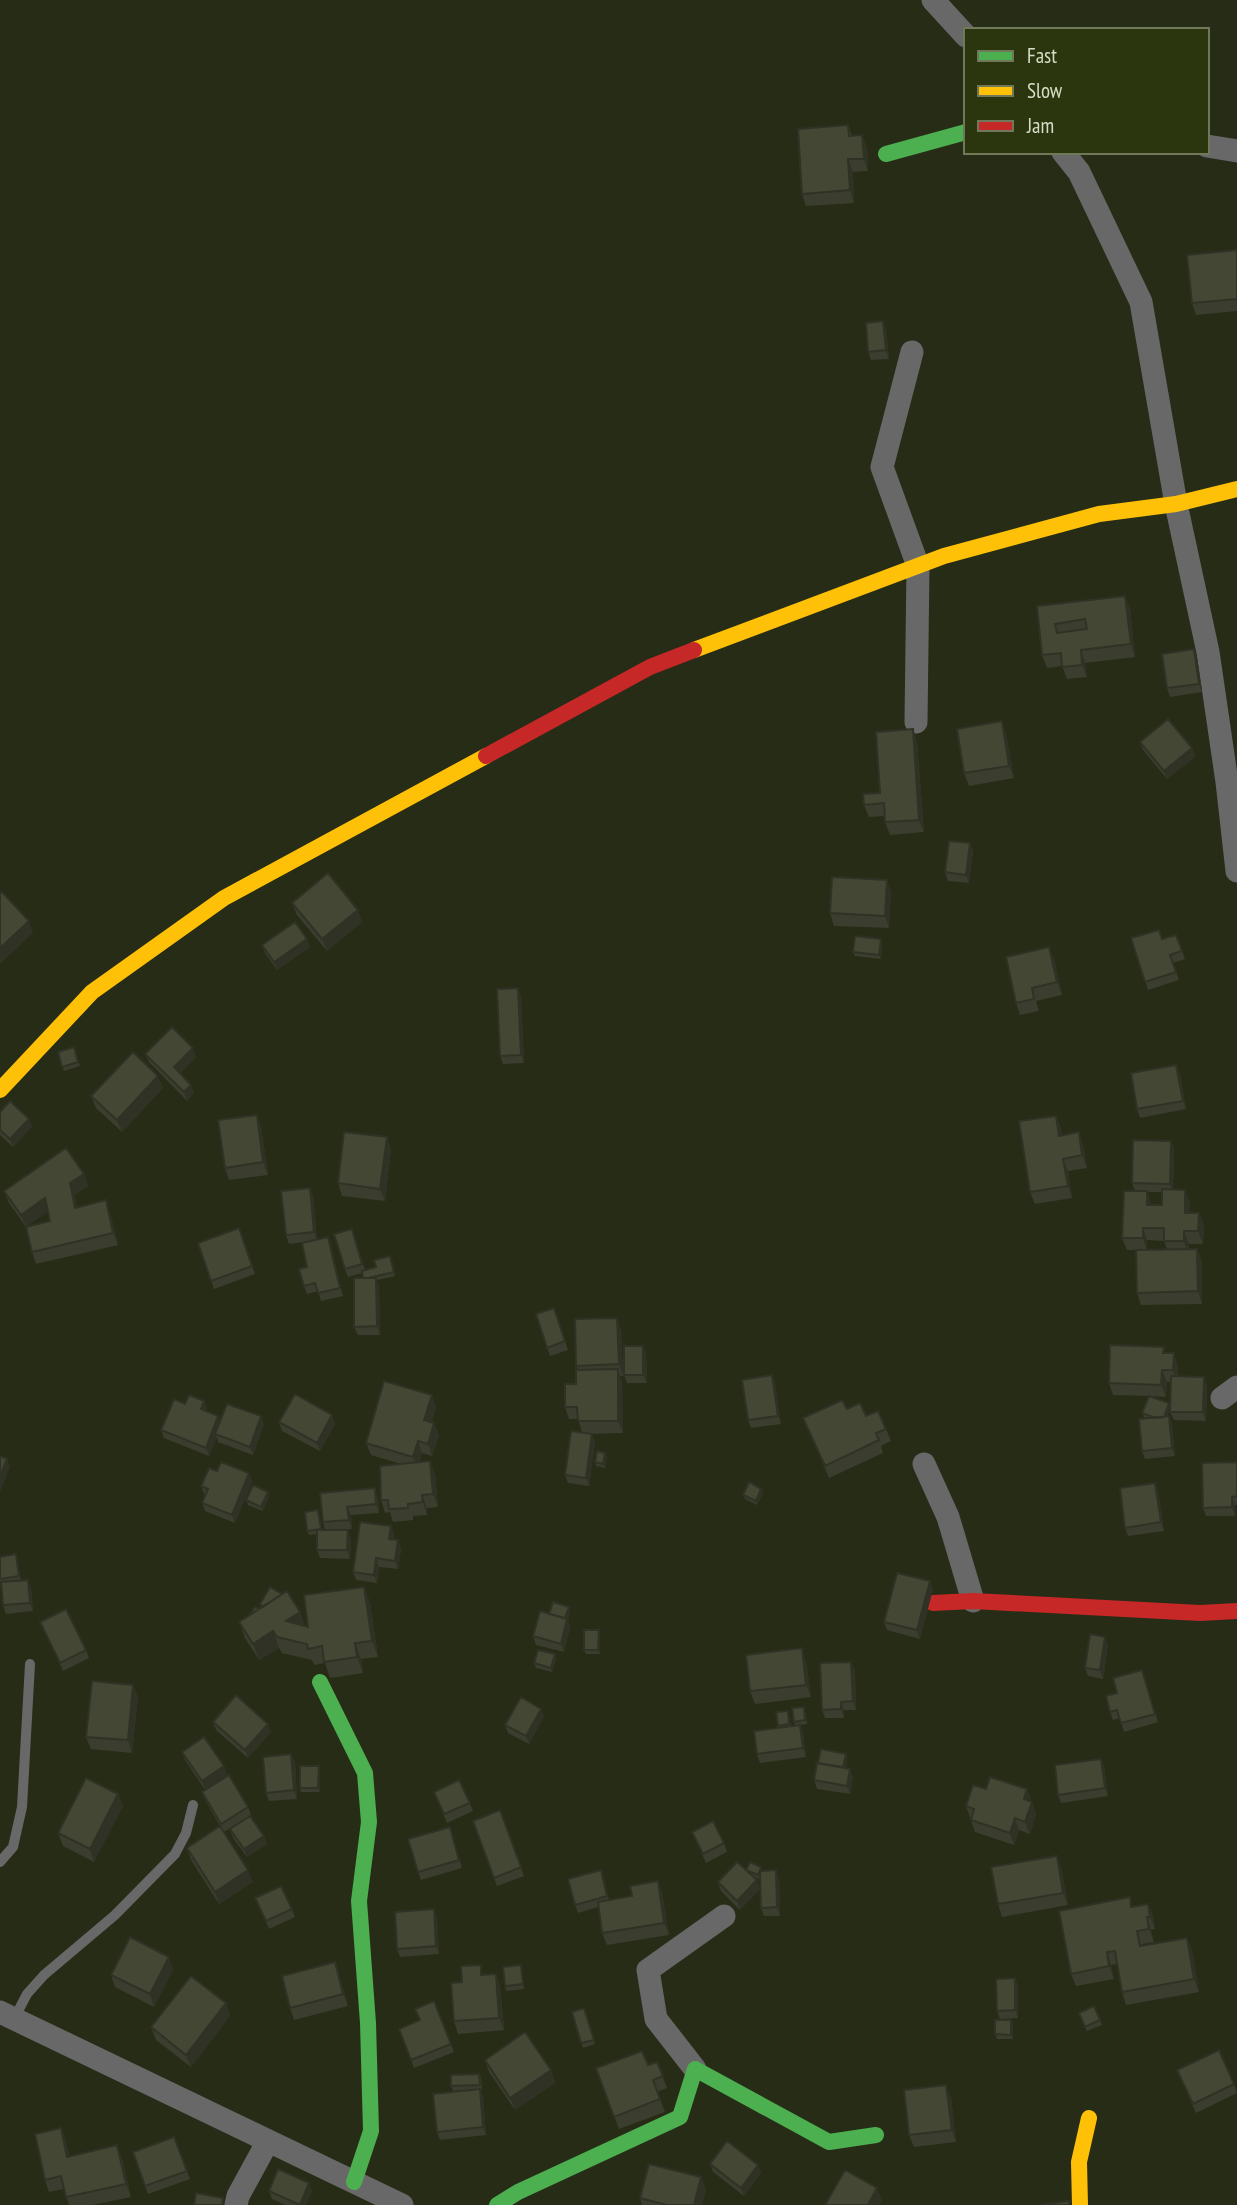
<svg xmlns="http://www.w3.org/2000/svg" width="1237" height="2205" font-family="'PT Sans Narrow',sans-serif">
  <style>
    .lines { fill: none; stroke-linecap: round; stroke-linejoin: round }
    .lane { stroke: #686869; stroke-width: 10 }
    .street { stroke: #686869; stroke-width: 23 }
    .fast { stroke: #4caf50; stroke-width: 16 }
    .slow { stroke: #ffc107; stroke-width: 16 }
    .jam { stroke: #c62828; stroke-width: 16 }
    .wall { fill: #3b3d2e; fill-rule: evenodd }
    .shaded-wall { fill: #303225 }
    .building { fill: #454735; stroke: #303225; stroke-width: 2; fill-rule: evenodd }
  </style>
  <rect width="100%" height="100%" fill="#272c17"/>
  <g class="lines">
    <!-- lane -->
    <path class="lane" d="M 0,1862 L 13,1847 L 22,1807 L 30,1664
      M 14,2019 L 27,1994 L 44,1975 L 115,1915 L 175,1854 L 186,1833 L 193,1805"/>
    <!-- street -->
    <path class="street" d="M 933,0 L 966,36
      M 1207,146 L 1237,151
      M 1063,152 L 1079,172 L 1141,302 L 1176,504 L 1208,652 L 1227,782 L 1237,871
      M 912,352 L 882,467 L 918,566 L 916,722
      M 1222,1398 L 1237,1387
      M 924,1464 L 948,1517 L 973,1601
      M 0,2012 L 402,2205
      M 695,2069 L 656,2019 L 648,1970 L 724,1916
      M 236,2205 L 238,2196 L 268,2141"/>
    <!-- fast -->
    <path class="fast" d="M 886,154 L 966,132
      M 320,1682 L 365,1773 L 369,1822 L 359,1901 L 368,2023 L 371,2131 L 354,2182
      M 497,2205 L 518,2192 L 680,2117 L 695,2069 L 829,2142 L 876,2135"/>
    <!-- slow -->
    <path class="slow" d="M 694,650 L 944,556 L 1099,514 L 1176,504 L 1237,489
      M 0,1090 L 92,992 L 224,898 L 486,756
      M 1080,2205 L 1079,2162 L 1089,2118"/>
    <!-- jam -->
    <path class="jam" d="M 486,756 L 650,667 L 694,650
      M 933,1603 L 973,1601 L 1200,1613 L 1237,1611"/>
  </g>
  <!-- wall -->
  <path class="wall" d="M 848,125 L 852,136 L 867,147 L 868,171 L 853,172 L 854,203 L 806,206 L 802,194 Z
    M 1237,250 L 1237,311 L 1196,315 L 1192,303 Z
    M 886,329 L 889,359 L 871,360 L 868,352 Z
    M 1037,606 L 1130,608 L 1135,657 L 1085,663 L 1087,677 L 1067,679 L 1062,666 L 1047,668 L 1042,655 Z
    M 1194,649 L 1197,658 L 1202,692 L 1170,697 L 1167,688 Z
    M 1006,734 L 1014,778 L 969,786 L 964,773 Z
    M 917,742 L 924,832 L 890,835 L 885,822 L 885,816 L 869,817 L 864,805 L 880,793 Z
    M 1140,742 L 1192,748 L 1195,757 L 1167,779 L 1143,750 Z
    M 970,843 L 973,851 L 969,883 L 948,881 L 945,872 Z
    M 891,892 L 889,928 L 834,926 L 830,913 Z
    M 292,903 L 358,910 L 362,922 L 327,951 L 297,915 Z
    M 1176,935 L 1185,959 L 1173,963 L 1179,980 L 1148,990 L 1131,938 L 1162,939 Z
    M 882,943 L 881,959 L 855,956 L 853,952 Z
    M 262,945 L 310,947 L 277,970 L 265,953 Z
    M 1054,959 L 1062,995 L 1036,1001 L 1039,1011 L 1020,1015 L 1016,1003 Z
    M 518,988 L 521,997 L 524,1063 L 503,1064 L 500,1056 Z
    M 74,1047 L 80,1066 L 64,1071 L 58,1052 Z
    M 145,1054 L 196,1057 L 180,1073 L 194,1093 L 187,1101 L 149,1062 Z
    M 1176,1065 L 1180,1074 L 1186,1109 L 1140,1118 L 1137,1109 Z
    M 163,1088 L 122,1132 L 96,1108 L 91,1096 Z
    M 0,1112 L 29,1119 L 32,1127 L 13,1147 L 0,1135 Z
    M 1056,1116 L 1061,1128 L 1062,1135 L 1083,1145 L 1087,1168 L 1068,1171 L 1072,1198 L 1035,1204 L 1030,1192 Z
    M 261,1127 L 268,1175 L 229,1180 L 225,1168 Z
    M 387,1137 L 391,1150 L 385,1201 L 342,1196 L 338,1183 Z
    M 1171,1141 L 1174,1149 L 1173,1189 L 1190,1202 L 1189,1213 L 1199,1213 L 1204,1225 L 1203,1244 L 1189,1244 L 1189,1249 L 1197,1249 L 1202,1261 L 1202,1304 L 1141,1305 L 1137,1293 L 1136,1250 L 1127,1250 L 1122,1238 L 1135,1191 L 1132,1183 ZM 1147,1192 L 1162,1192 L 1162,1205 L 1151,1205 ZM 1147,1240 L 1164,1241 L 1167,1249 L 1147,1250 Z
    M 84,1174 L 88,1186 L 74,1195 L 77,1207 L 110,1213 L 118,1245 L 36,1264 L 32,1252 L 26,1227 L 9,1203 L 4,1191 ZM 48,1211 L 50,1221 L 27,1226 Z
    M 310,1188 L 313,1197 L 317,1239 L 328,1237 L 331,1245 L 343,1296 L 321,1301 L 318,1291 L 307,1294 L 304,1286 L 307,1267 L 304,1242 L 289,1244 L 286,1235 Z
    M 239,1228 L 255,1274 L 214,1289 L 198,1243 Z
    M 355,1237 L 365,1270 L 376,1267 L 390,1256 L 395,1276 L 377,1280 L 379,1286 L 380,1335 L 358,1335 L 354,1327 L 363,1278 L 362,1273 L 348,1277 L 345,1269 Z
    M 554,1308 L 568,1350 L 550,1356 L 536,1314 Z
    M 617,1318 L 621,1330 L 623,1376 L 620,1376 L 622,1382 L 623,1433 L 588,1434 L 595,1442 L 589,1486 L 568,1483 L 565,1475 L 582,1433 L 578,1419 L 569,1419 L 565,1407 L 576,1384 L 578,1370 L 576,1366 Z
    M 643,1346 L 646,1354 L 647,1383 L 627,1383 L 624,1375 Z
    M 1166,1353 L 1178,1366 L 1178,1376 L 1207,1385 L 1206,1421 L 1174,1420 L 1170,1412 L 1171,1382 L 1167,1382 L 1166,1397 L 1150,1396 L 1169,1403 L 1170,1408 L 1167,1417 L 1169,1416 L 1172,1425 L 1175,1456 L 1145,1459 L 1142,1451 L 1148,1418 L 1144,1417 L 1142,1413 L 1148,1396 L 1113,1395 L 1109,1383 Z
    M 772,1375 L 775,1384 L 781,1424 L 751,1428 L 748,1420 Z
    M 185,1404 L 207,1409 L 206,1411 L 218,1416 L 220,1421 L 264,1424 L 253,1455 L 218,1442 L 217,1437 L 209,1456 L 164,1438 L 161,1430 Z
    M 436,1407 L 432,1422 L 434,1423 L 439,1435 L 432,1456 L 422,1453 L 419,1462 L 435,1474 L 438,1507 L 427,1508 L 427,1515 L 413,1516 L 413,1520 L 393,1522 L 390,1512 L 385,1513 L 381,1500 L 401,1464 L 371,1455 L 366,1443 Z
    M 847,1409 L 866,1416 L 886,1429 L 891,1441 L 881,1446 L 883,1453 L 829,1478 L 803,1418 Z
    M 279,1422 L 335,1424 L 320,1451 L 282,1431 Z
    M 605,1453 L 607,1457 L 605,1468 L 596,1466 L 595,1462 Z
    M 1237,1462 L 1237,1505 L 1235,1505 L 1235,1516 L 1206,1516 L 1203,1508 Z
    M 217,1471 L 249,1473 L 252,1482 L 235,1523 L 205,1511 L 202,1503 L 206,1495 L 204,1494 L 201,1486 Z
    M 1155,1483 L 1158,1491 L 1164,1531 L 1128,1536 L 1125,1528 Z
    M 761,1489 L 763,1493 L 757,1505 L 745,1499 L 743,1495 Z
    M 320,1493 L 378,1497 L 379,1513 L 351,1515 L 352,1529 L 334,1530 L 351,1539 L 350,1559 L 320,1558 L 317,1550 L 317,1534 L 309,1535 L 307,1531 L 318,1510 L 322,1530 L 325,1530 L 323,1522 Z
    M 269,1496 L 263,1511 L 248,1505 L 246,1500 Z
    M 391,1526 L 394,1534 L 393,1540 L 398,1540 L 401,1549 L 398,1569 L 379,1567 L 377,1583 L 356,1580 L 353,1572 Z
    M 16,1554 L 21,1580 L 31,1588 L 33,1611 L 6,1614 L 3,1605 L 0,1582 L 0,1557 Z
    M 930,1581 L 933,1589 L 920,1639 L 887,1630 L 884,1622 Z
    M 364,1587 L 370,1603 L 378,1657 L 361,1659 L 363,1673 L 330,1678 L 325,1663 L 314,1665 L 312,1660 L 282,1653 L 279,1648 L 259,1660 L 245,1638 L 239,1622 L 261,1608 L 260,1604 L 300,1612 L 305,1626 L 308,1627 Z
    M 570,1611 L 568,1620 L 570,1627 L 564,1652 L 536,1645 L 533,1636 Z
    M 40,1622 L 86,1650 L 89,1658 L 63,1671 Z
    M 600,1635 L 600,1654 L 586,1654 L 584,1650 Z
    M 1108,1645 L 1103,1679 L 1088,1676 L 1085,1668 Z
    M 555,1654 L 556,1659 L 552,1672 L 536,1668 L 534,1663 Z
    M 806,1661 L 811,1697 L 755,1704 L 750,1691 Z
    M 851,1662 L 855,1671 L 856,1710 L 844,1710 L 844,1718 L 825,1718 L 822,1710 Z
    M 1142,1670 L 1158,1722 L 1124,1732 L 1120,1718 L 1113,1720 L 1110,1712 L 1117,1693 Z
    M 138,1697 L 132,1753 L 91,1749 L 86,1737 Z
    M 541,1709 L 544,1717 L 529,1744 L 508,1733 L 505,1725 Z
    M 788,1711 L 791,1726 L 795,1726 L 794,1722 L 805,1711 L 807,1724 L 800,1725 L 803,1733 L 806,1757 L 760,1763 L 757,1754 L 779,1728 L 778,1726 Z
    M 213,1722 L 271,1732 L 248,1758 L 216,1730 Z
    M 182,1752 L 227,1775 L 205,1790 L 185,1760 Z
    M 846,1754 L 847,1759 L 846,1768 L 853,1777 L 850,1794 L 817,1789 L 814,1780 Z
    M 1101,1759 L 1104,1767 L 1108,1796 L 1061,1803 L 1058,1795 Z
    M 295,1762 L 297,1799 L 269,1801 L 266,1793 Z
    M 320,1771 L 320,1792 L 301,1792 L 300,1788 Z
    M 986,1789 L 1027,1789 L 1036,1814 L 1030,1834 L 1019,1830 L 1014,1845 L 975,1832 L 966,1806 Z
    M 202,1792 L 248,1807 L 251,1815 L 224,1832 L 253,1882 L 219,1904 L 191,1860 L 187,1848 L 220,1826 L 205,1800 Z
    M 434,1792 L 470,1803 L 473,1811 L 447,1823 Z
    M 118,1794 L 123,1806 L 94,1862 L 63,1846 L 58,1833 Z
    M 500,1810 L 524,1876 L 497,1886 L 473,1821 Z
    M 450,1827 L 462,1868 L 421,1880 L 418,1872 Z
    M 230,1829 L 264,1836 L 267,1844 L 247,1857 L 233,1838 Z
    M 692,1832 L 724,1843 L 727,1852 L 706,1863 Z
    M 1061,1868 L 1068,1905 L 1002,1917 L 998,1904 Z
    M 747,1871 L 762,1871 L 779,1879 L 780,1916 L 764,1916 L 761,1908 L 760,1877 L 759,1879 L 752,1876 L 760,1889 L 740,1910 L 721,1891 L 718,1882 Z
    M 604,1879 L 609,1900 L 662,1893 L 669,1935 L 607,1945 L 602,1933 L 598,1907 L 578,1913 L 575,1905 Z
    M 255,1898 L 292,1909 L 295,1917 L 269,1929 Z
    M 1148,1904 L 1153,1916 L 1155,1929 L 1151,1930 L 1154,1942 L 1142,1944 L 1142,1946 L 1192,1950 L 1199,1992 L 1126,2005 L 1122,1992 L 1117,1964 L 1111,1965 L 1114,1979 L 1076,1986 L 1071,1974 L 1133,1907 Z
    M 437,1918 L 439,1954 L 400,1957 L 397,1949 Z
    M 335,1962 L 339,1974 L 348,2006 L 294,2020 L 290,2008 Z
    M 173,1969 L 154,2007 L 115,1987 L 111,1975 Z
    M 522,1969 L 524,1989 L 506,1991 L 505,1986 Z
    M 496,1974 L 500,1986 L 504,2030 L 458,2034 L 454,2021 L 462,1982 L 484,1975 Z
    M 1015,1978 L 1018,1987 L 1018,2018 L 1000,2019 L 997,2011 Z
    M 226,2003 L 230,2016 L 191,2067 L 156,2040 L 151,2027 Z
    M 1094,2006 L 1102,2025 L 1087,2031 L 1079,2013 Z
    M 584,2008 L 595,2044 L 583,2048 L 581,2043 Z
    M 420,2020 L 451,2044 L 454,2052 L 414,2068 L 399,2029 Z
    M 1011,2020 L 1013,2024 L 1013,2039 L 997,2039 L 995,2034 Z
    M 485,2060 L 551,2070 L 555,2083 L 515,2110 L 489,2072 Z
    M 657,2062 L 667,2088 L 657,2092 L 665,2112 L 619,2129 L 596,2068 L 648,2065 Z
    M 1177,2070 L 1234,2084 L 1237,2093 L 1196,2113 Z
    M 479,2074 L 481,2078 L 482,2089 L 480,2089 L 483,2097 L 486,2135 L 440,2140 L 437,2132 L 479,2089 L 453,2091 L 451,2086 Z
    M 951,2097 L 956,2142 L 914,2147 L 909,2135 Z
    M 61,2128 L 66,2141 L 69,2156 L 122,2158 L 131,2197 L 92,2205 L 69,2205 L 64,2189 L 49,2192 L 45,2180 Z
    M 174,2137 L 190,2179 L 148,2194 L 133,2152 Z
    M 710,2164 L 758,2165 L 761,2173 L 744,2196 L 713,2172 Z
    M 706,2189 L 702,2205 L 642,2205 L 640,2198 Z
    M 269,2191 L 312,2191 L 306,2205 L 285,2205 L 272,2199 Z"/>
  <!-- shaded-wall -->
  <path class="shaded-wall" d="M 862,135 L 867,147 L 868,171 L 864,159 Z
    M 848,159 L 853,172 L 854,203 L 850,190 Z
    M 883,321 L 886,329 L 889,359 L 886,350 Z
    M 1125,596 L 1130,608 L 1135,657 L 1131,644 Z
    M 1194,649 L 1197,658 L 1202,692 L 1199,684 Z
    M 1081,650 L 1085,663 L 1087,677 L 1082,665 Z
    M 1002,721 L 1006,734 L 1014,778 L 1009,766 Z
    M 913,729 L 917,742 L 924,832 L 919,820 Z
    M 1192,748 L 1195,757 L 1167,779 L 1164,771 Z
    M 970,843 L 973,851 L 969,883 L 966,875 Z
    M 887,880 L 891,892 L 889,928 L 885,916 Z
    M 358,910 L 362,922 L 327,951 L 322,939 Z
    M 29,921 L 33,933 L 0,964 L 0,948 Z
    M 307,939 L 310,947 L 277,970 L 274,962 Z
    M 881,939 L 882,943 L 881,959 L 879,955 Z
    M 1049,947 L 1054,959 L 1062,995 L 1057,982 Z
    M 518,988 L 521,997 L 524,1063 L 521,1055 Z
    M 193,1048 L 196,1057 L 177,1076 L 174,1067 Z
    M 1176,1065 L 1180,1074 L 1186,1109 L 1183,1101 Z
    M 158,1076 L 163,1088 L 122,1132 L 117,1120 Z
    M 191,1085 L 194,1093 L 187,1101 L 184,1092 Z
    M 257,1115 L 261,1127 L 268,1175 L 263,1162 Z
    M 1056,1116 L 1061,1128 L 1064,1148 L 1059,1136 Z
    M 29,1119 L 32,1127 L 13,1147 L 10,1139 Z
    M 1079,1132 L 1083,1145 L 1087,1168 L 1082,1155 Z
    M 387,1137 L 391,1150 L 385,1201 L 380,1189 Z
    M 1171,1141 L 1174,1149 L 1173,1192 L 1170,1184 Z
    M 1063,1159 L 1068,1171 L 1072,1198 L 1068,1186 Z
    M 84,1174 L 88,1186 L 74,1195 L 80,1220 L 75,1208 L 70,1183 Z
    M 310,1188 L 313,1197 L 317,1241 L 314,1232 Z
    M 1185,1190 L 1190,1202 L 1189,1225 L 1185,1213 Z
    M 1147,1191 L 1151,1204 L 1151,1217 L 1147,1205 Z
    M 45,1198 L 50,1210 L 26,1227 L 21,1215 Z
    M 106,1200 L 110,1213 L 118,1245 L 113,1233 Z
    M 1199,1213 L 1204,1225 L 1203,1244 L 1198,1231 Z
    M 1143,1228 L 1147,1240 L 1147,1251 L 1143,1238 Z
    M 1184,1231 L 1189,1244 L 1188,1254 L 1184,1241 Z
    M 328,1237 L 331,1245 L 343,1296 L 340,1288 Z
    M 1197,1249 L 1202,1261 L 1202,1304 L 1198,1291 Z
    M 376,1278 L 379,1286 L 380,1335 L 377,1326 Z
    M 617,1318 L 621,1330 L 623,1376 L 619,1364 Z
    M 643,1346 L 646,1354 L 647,1383 L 643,1375 Z
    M 1174,1353 L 1178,1366 L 1177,1383 L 1173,1370 Z
    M 618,1369 L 622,1382 L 623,1433 L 618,1421 Z
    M 1162,1370 L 1167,1382 L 1166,1397 L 1161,1385 Z
    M 772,1375 L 775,1384 L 781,1424 L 778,1416 Z
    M 1204,1377 L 1207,1385 L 1206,1421 L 1203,1412 Z
    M 432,1395 L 436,1407 L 429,1432 L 424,1420 Z
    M 204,1401 L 207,1409 L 204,1418 L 201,1409 Z
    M 1169,1403 L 1170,1408 L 1164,1424 L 1163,1420 Z
    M 332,1415 L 335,1424 L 320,1451 L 317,1443 Z
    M 218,1416 L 221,1424 L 215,1434 L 217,1437 L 209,1456 L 206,1448 Z
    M 261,1416 L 264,1424 L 253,1455 L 250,1447 Z
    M 1169,1416 L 1172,1425 L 1175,1456 L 1172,1448 Z
    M 434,1423 L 439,1435 L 432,1456 L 428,1444 Z
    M 592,1434 L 595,1442 L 589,1486 L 586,1478 Z
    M 418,1441 L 422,1453 L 418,1469 L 413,1457 Z
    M 605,1453 L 607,1457 L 605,1468 L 603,1464 Z
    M 7,1459 L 10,1467 L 0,1492 L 0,1477 Z
    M 430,1461 L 435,1474 L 438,1507 L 433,1494 Z
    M 249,1473 L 252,1482 L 235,1523 L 232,1515 Z
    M 1155,1483 L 1158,1491 L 1164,1531 L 1161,1522 Z
    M 375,1488 L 378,1497 L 379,1513 L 376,1504 Z
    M 761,1489 L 763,1493 L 757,1505 L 756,1501 Z
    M 268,1492 L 269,1496 L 263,1511 L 261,1507 Z
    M 422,1495 L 427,1508 L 427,1515 L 423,1502 Z
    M 1232,1497 L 1235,1505 L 1235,1516 L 1232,1507 Z
    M 347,1507 L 351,1515 L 352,1529 L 349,1520 Z
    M 391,1526 L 394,1534 L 392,1547 L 389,1539 Z
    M 348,1530 L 351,1539 L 350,1559 L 347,1550 Z
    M 398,1540 L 401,1549 L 398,1569 L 395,1561 Z
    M 376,1558 L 379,1567 L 377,1583 L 374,1575 Z
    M 28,1580 L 31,1588 L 33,1611 L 30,1603 Z
    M 930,1581 L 933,1589 L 920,1639 L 917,1630 Z
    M 364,1587 L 370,1603 L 378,1657 L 372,1641 Z
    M 569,1607 L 570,1611 L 568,1620 L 570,1627 L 564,1652 L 561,1644 L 565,1620 Z
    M 300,1612 L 306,1628 L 286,1621 Z
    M 599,1630 L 600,1635 L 600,1654 L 598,1650 Z
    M 273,1631 L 279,1648 L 259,1660 L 253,1644 Z
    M 1105,1637 L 1108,1645 L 1103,1679 L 1100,1670 Z
    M 355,1643 L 361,1659 L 363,1673 L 357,1657 Z
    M 802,1648 L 806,1661 L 811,1697 L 806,1685 Z
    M 555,1654 L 556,1659 L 552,1672 L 551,1668 Z
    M 851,1662 L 855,1671 L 856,1710 L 853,1701 Z
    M 133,1685 L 138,1697 L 132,1753 L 128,1740 Z
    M 841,1702 L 844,1710 L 844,1718 L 841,1709 Z
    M 541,1709 L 544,1717 L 529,1744 L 526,1736 Z
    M 268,1724 L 271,1732 L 248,1758 L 245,1750 Z
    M 800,1725 L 803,1733 L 806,1757 L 803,1748 Z
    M 291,1754 L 295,1762 L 297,1799 L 294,1790 Z
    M 846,1754 L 847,1759 L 845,1773 L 843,1769 Z
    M 1101,1759 L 1104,1767 L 1108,1796 L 1105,1788 Z
    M 224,1766 L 227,1775 L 205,1790 L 202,1781 Z
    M 319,1766 L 320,1771 L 320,1792 L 318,1788 Z
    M 850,1769 L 853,1777 L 850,1794 L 847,1786 Z
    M 1027,1789 L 1031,1802 L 1024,1799 Z
    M 118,1794 L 123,1806 L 94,1862 L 90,1849 Z
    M 1032,1802 L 1036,1814 L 1030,1834 L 1025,1822 Z
    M 1015,1818 L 1019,1830 L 1014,1845 L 1010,1833 Z
    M 264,1836 L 267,1844 L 247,1857 L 244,1849 Z
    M 1057,1856 L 1061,1868 L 1068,1905 L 1063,1893 Z
    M 248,1870 L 253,1882 L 219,1904 L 215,1892 Z
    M 776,1870 L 779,1879 L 780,1916 L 777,1907 Z
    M 757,1880 L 760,1889 L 740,1910 L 737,1901 Z
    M 658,1881 L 662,1893 L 669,1935 L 664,1923 Z
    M 1148,1904 L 1153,1916 L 1155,1929 L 1150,1917 Z
    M 434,1909 L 437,1918 L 439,1954 L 436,1946 Z
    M 1147,1917 L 1151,1930 L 1154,1942 L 1149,1929 Z
    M 1187,1938 L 1192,1950 L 1199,1992 L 1194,1979 Z
    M 1107,1952 L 1111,1965 L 1114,1979 L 1109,1966 Z
    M 169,1957 L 173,1969 L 154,2007 L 150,1994 Z
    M 335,1962 L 339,1974 L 348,2006 L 343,1994 Z
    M 496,1974 L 500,1986 L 504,2030 L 499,2018 Z
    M 1015,1978 L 1018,1987 L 1018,2018 L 1015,2010 Z
    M 226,2003 L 230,2016 L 191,2067 L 186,2055 Z
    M 1011,2020 L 1013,2024 L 1013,2039 L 1011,2035 Z
    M 551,2070 L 555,2083 L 515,2110 L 510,2098 Z
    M 946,2085 L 951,2097 L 956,2142 L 952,2130 Z
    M 480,2089 L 483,2097 L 486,2135 L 483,2127 Z
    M 61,2128 L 66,2141 L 72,2169 L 67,2157 Z
    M 117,2145 L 122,2158 L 131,2197 L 126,2184 Z
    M 758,2165 L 761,2173 L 744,2196 L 741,2188 Z
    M 701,2177 L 706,2189 L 702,2205 L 694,2205 Z
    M 309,2183 L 312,2191 L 306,2205 L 300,2205 Z
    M 877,2188 L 882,2200 L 879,2205 L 868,2205 Z"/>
  <!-- building -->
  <path class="building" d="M 848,125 L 849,136 L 862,135 L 864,159 L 848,159 L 850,190 L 802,194 L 798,129 Z
    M 1237,250 L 1237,299 L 1192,303 L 1187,255 Z
    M 883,321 L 886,350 L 868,352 L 866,323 Z
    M 1125,596 L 1131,644 L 1081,650 L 1082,665 L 1062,667 L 1061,653 L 1042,655 L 1037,606 ZM 1085,619 L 1087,629 L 1057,633 L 1055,624 Z
    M 1194,649 L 1199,684 L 1167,688 L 1162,654 Z
    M 1168,719 L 1192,748 L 1164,771 L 1140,742 Z
    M 1002,721 L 1009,766 L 964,773 L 957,729 Z
    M 913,729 L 919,820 L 885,822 L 884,803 L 864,805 L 863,794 L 880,793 L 876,732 Z
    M 949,841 L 970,843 L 966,875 L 945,872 Z
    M 328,873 L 358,910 L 322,939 L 292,903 Z
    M 832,877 L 887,880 L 885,916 L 830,913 Z
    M 2,892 L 29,921 L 0,948 L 0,894 Z
    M 295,922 L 307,939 L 274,962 L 262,945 Z
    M 1159,930 L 1162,939 L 1176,935 L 1182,951 L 1170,955 L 1176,972 L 1145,982 L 1131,938 Z
    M 855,936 L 881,939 L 879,955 L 853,952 Z
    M 1049,947 L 1057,982 L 1032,988 L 1034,999 L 1016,1003 L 1006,957 Z
    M 518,988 L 521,1055 L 500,1056 L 497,989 Z
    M 172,1027 L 193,1048 L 174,1067 L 191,1085 L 184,1092 L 145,1054 Z
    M 74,1047 L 78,1062 L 62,1067 L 58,1052 Z
    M 133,1052 L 158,1076 L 117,1120 L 91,1096 Z
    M 1176,1065 L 1183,1101 L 1137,1109 L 1131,1073 Z
    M 10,1101 L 29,1119 L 10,1139 L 0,1130 L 0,1112 Z
    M 257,1115 L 263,1162 L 225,1168 L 218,1120 Z
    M 1056,1116 L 1059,1136 L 1079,1132 L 1082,1155 L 1063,1159 L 1068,1186 L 1030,1192 L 1019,1121 Z
    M 344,1132 L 387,1137 L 380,1189 L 338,1183 Z
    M 1133,1140 L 1171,1141 L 1170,1184 L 1132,1183 Z
    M 66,1148 L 84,1174 L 70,1183 L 75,1208 L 106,1200 L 113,1233 L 32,1252 L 26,1227 L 50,1221 L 45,1198 L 21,1215 L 4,1191 Z
    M 310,1188 L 314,1232 L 286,1235 L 281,1191 Z
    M 1162,1189 L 1185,1190 L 1185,1213 L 1199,1213 L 1198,1231 L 1184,1231 L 1184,1241 L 1164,1241 L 1164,1228 L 1143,1228 L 1143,1238 L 1122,1238 L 1124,1191 L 1147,1191 L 1147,1205 L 1162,1205 Z
    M 239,1228 L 252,1266 L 211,1281 L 198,1243 Z
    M 352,1229 L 362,1264 L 345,1269 L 334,1234 Z
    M 328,1237 L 340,1288 L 318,1293 L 315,1283 L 304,1286 L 299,1269 L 307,1267 L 302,1243 Z
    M 1197,1249 L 1198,1291 L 1137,1293 L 1136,1250 Z
    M 390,1256 L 394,1272 L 368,1278 L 363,1278 L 362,1271 L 376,1267 L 374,1260 Z
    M 354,1278 L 376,1278 L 377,1326 L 354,1327 Z
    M 554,1308 L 565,1341 L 547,1348 L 536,1314 Z
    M 617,1318 L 619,1364 L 576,1366 L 575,1319 Z
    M 1110,1345 L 1164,1347 L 1163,1353 L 1174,1353 L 1173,1370 L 1162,1370 L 1161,1385 L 1109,1383 Z
    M 624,1346 L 643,1346 L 643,1375 L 624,1375 Z
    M 618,1369 L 618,1421 L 578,1421 L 577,1407 L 565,1407 L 565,1384 L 576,1384 L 576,1370 Z
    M 772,1375 L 778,1416 L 748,1420 L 742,1380 Z
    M 1171,1376 L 1204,1377 L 1203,1412 L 1170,1412 Z
    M 384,1381 L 432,1395 L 424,1420 L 434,1423 L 428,1444 L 418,1441 L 413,1457 L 366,1443 Z
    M 295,1394 L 332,1415 L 317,1443 L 279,1422 Z
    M 189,1395 L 204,1401 L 201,1409 L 218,1416 L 206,1448 L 161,1430 L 174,1399 L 185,1404 Z
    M 1149,1396 L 1169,1403 L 1164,1417 L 1156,1418 L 1142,1413 Z
    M 842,1400 L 847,1409 L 860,1403 L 866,1416 L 878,1411 L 886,1429 L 876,1433 L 879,1440 L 825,1466 L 803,1418 Z
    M 227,1404 L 261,1416 L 250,1447 L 215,1434 Z
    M 1169,1416 L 1172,1448 L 1142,1451 L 1139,1419 Z
    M 571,1431 L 592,1434 L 586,1478 L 565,1475 Z
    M 597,1451 L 605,1453 L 603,1464 L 595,1462 Z
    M 0,1456 L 7,1459 L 0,1477 Z
    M 430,1461 L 433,1494 L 422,1495 L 423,1502 L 408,1504 L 408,1508 L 389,1509 L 388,1500 L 381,1500 L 380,1466 Z
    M 221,1462 L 249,1473 L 232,1515 L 202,1503 L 208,1489 L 201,1486 L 209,1468 L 217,1471 Z
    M 1237,1462 L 1237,1496 L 1232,1497 L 1232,1507 L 1203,1508 L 1202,1463 Z
    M 749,1482 L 761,1489 L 756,1501 L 743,1495 Z
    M 1155,1483 L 1161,1522 L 1125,1528 L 1120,1488 Z
    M 253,1485 L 268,1492 L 261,1507 L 246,1500 Z
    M 375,1488 L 376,1504 L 347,1507 L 349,1520 L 323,1522 L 320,1493 Z
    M 318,1510 L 321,1529 L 307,1531 L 305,1512 Z
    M 360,1522 L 391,1526 L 389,1539 L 398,1540 L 395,1561 L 376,1558 L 374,1575 L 353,1572 Z
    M 317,1530 L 348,1530 L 347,1550 L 317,1550 Z
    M 16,1554 L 19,1576 L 0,1579 L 0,1557 Z
    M 897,1573 L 930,1581 L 917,1630 L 884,1622 Z
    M 28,1580 L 30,1603 L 3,1605 L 1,1582 Z
    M 270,1587 L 282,1594 L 263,1607 L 260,1604 Z
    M 364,1587 L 372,1641 L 355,1643 L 357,1657 L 324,1662 L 322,1646 L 308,1649 L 307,1644 L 277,1637 L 273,1631 L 253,1644 L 239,1622 L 287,1591 L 300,1612 L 286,1621 L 308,1627 L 304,1595 Z
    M 553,1602 L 569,1607 L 565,1618 L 549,1614 Z
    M 255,1607 L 259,1609 L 249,1615 Z
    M 66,1609 L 86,1650 L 60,1663 L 40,1622 Z
    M 540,1611 L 567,1619 L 561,1644 L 533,1636 Z
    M 584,1630 L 599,1630 L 598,1650 L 584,1650 Z
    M 1090,1634 L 1105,1637 L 1100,1670 L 1085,1668 Z
    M 802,1648 L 806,1685 L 750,1691 L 746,1655 Z
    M 538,1650 L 555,1654 L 551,1668 L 534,1663 Z
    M 851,1662 L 853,1701 L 841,1702 L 841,1709 L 822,1710 L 820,1663 Z
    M 1142,1670 L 1155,1714 L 1121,1723 L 1117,1710 L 1110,1712 L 1106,1696 L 1117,1693 L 1113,1678 Z
    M 92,1681 L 133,1685 L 128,1740 L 86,1737 Z
    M 236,1695 L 268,1724 L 245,1750 L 213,1722 Z
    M 521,1697 L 541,1709 L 526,1736 L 505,1725 Z
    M 804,1707 L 805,1720 L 794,1722 L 792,1708 Z
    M 788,1711 L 789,1724 L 778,1726 L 776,1712 Z
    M 800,1725 L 803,1748 L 757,1754 L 754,1731 Z
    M 204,1737 L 224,1766 L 202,1781 L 182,1752 Z
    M 821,1749 L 846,1754 L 843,1767 L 818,1763 Z
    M 291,1754 L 294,1790 L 266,1793 L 263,1757 Z
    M 1101,1759 L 1105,1788 L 1058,1795 L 1055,1765 Z
    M 817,1763 L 850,1769 L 847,1786 L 814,1780 Z
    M 300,1766 L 319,1766 L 318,1788 L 300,1788 Z
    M 229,1775 L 248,1807 L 221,1824 L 202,1792 Z
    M 990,1777 L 1027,1789 L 1024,1799 L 1032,1802 L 1025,1822 L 1015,1818 L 1010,1833 L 971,1820 L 974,1809 L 966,1806 L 973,1785 L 986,1789 Z
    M 86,1778 L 118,1794 L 90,1849 L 58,1833 Z
    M 459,1780 L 470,1803 L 444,1814 L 434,1792 Z
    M 500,1810 L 521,1867 L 494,1878 L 473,1821 Z
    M 250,1816 L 264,1836 L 244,1849 L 230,1829 Z
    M 713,1821 L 724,1843 L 703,1854 L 692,1832 Z
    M 220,1826 L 248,1870 L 215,1892 L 187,1848 Z
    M 450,1827 L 459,1860 L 418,1872 L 408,1839 Z
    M 1057,1856 L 1063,1893 L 998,1904 L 991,1867 Z
    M 737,1862 L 757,1880 L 737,1901 L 718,1882 Z
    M 750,1862 L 761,1867 L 758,1875 L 746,1870 Z
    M 601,1870 L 607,1896 L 575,1905 L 568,1879 Z
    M 776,1870 L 777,1907 L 761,1908 L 760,1871 Z
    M 658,1881 L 664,1923 L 602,1933 L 598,1902 L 632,1896 L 630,1886 Z
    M 281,1886 L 292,1909 L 266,1921 L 255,1898 Z
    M 1130,1897 L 1131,1907 L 1148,1904 L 1150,1917 L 1147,1917 L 1149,1929 L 1137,1931 L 1140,1946 L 1187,1938 L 1194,1979 L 1122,1992 L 1115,1951 L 1107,1952 L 1109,1966 L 1071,1974 L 1059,1911 Z
    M 434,1909 L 436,1946 L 397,1949 L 395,1912 Z
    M 130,1937 L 169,1957 L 150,1994 L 111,1975 Z
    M 335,1962 L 343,1994 L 290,2008 L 282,1976 Z
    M 481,1965 L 481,1975 L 496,1974 L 499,2018 L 454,2021 L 451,1983 L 462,1982 L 461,1966 Z
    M 521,1965 L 523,1984 L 505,1986 L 503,1967 Z
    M 191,1976 L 226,2003 L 186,2055 L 151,2027 Z
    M 1015,1978 L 1015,2010 L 997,2011 L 996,1979 Z
    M 434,2001 L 451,2044 L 411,2060 L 399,2029 L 420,2020 L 415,2009 Z
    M 1094,2006 L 1100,2020 L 1085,2027 L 1079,2013 Z
    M 584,2008 L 594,2040 L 581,2043 L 572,2012 Z
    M 995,2020 L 1011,2020 L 1011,2035 L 995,2034 Z
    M 525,2032 L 551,2070 L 510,2098 L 485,2060 Z
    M 1219,2050 L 1234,2084 L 1193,2104 L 1177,2070 Z
    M 642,2051 L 648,2065 L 657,2062 L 663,2076 L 653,2080 L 660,2099 L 614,2117 L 596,2068 Z
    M 479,2074 L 480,2085 L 451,2086 L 451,2075 Z
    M 946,2085 L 952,2130 L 909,2135 L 904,2090 Z
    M 480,2089 L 483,2127 L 437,2132 L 433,2094 Z
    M 61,2128 L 67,2157 L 117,2145 L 126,2184 L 66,2197 L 61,2176 L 45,2180 L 35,2134 Z
    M 174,2137 L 187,2171 L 145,2186 L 133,2152 Z
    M 727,2141 L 758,2165 L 741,2188 L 710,2164 Z
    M 649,2164 L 701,2177 L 694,2205 L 667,2205 L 640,2198 Z
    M 278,2169 L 309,2183 L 300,2205 L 269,2191 Z
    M 845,2170 L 877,2188 L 868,2205 L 825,2205 Z
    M 196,2193 L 223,2198 L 222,2205 L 194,2205 Z
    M 1069,2201 L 1069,2205 L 1040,2205 Z"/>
  <!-- legend -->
  <rect x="964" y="28" width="245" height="126" fill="#2b350e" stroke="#6f7858" stroke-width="2"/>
  <rect x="978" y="51" width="35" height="10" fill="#4caf50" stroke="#6f7858" stroke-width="2"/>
  <text x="1027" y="63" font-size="21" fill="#d6ddc7">Fast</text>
  <rect x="978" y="86" width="35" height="10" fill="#ffc107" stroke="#6f7858" stroke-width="2"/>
  <text x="1027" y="98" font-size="21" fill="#d6ddc7">Slow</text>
  <rect x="978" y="121" width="35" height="10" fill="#c62828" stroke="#6f7858" stroke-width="2"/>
  <text x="1027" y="133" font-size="21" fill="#d6ddc7">Jam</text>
</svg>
